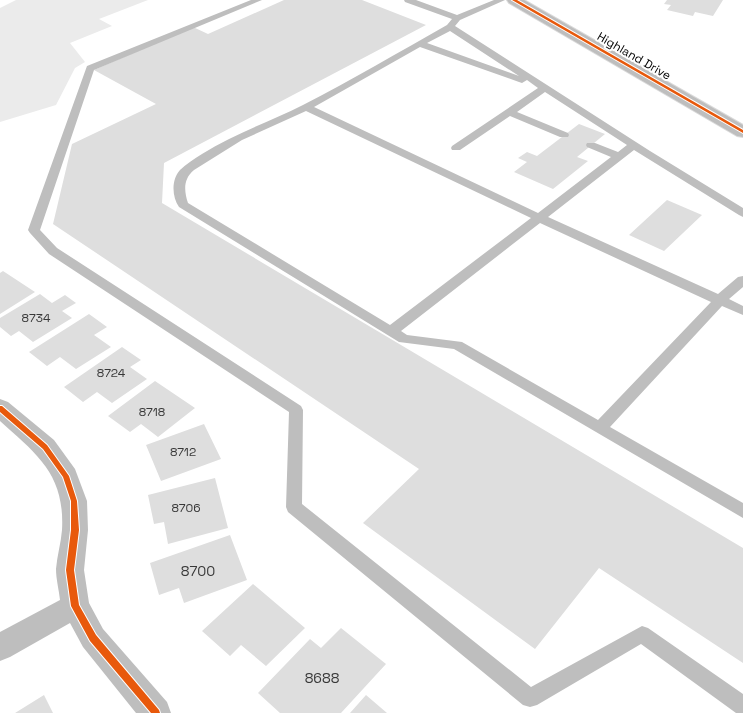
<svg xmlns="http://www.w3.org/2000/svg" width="743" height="713" font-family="'Space Grotesk',sans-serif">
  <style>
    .green { fill: #ebebeb }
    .building { fill: #dedede }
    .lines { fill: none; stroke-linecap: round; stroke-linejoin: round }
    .primary-casing { stroke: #dbdbdb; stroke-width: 2 }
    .service { fill: #bebebe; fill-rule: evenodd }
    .minor { fill: #bebebe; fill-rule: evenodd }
    .primary { fill: #bebebe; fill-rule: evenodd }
    .cycleway-casing { stroke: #fff; stroke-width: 2 }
    .cycleway { fill: #e8590c; fill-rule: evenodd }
    .labels { text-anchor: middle; stroke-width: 4; stroke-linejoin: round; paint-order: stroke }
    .far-street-label { font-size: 12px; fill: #000; stroke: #fff }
    .number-label { font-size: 12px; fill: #383838 }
    .near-number-label { font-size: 14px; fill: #383838 }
  </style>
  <rect width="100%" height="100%" fill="#fff"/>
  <!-- green -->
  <path class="green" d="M 16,0 L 148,0 L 99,19 L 112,26 L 70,43 L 85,62 L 75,68 L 56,105 L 0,122 L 0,8 Z"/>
  <!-- building -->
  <path class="building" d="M 284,0 L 362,0 L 426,25 L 164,163 L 162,203 L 743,548 L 743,663 L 599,568 L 535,649 L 363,523 L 419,469 L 53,224 L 72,144 L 156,104 L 94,70 L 193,27 L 208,34 Z
    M 667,0 L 723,0 L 713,16 L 695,12 L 693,16 L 667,10 L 671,5 L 664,4 Z
    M 579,124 L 605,134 L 577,157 L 588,161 L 553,189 L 514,172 L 527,162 L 518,158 L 527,152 L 537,156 Z
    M 667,200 L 702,215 L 664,251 L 629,235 Z
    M 3,271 L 35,292 L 0,314 L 0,273 Z
    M 40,294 L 52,303 L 65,295 L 76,303 L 62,311 L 72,318 L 33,342 L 19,331 L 11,336 L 0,327 L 0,318 Z
    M 89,314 L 107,327 L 94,335 L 111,347 L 76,369 L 60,357 L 47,366 L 29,352 Z
    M 122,347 L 141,360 L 130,367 L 147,379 L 112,403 L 97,392 L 83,402 L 64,387 Z
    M 155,381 L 195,408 L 158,437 L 141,424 L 130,432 L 108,416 Z
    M 204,424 L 221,459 L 161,481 L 146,445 Z
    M 215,478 L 228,528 L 168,544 L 164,522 L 154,524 L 148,495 Z
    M 230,535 L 247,580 L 184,603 L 179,588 L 159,595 L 150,563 Z
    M 253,584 L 305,628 L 266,666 L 241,645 L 230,656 L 202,631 Z
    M 341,628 L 386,664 L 341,713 L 280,713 L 258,693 L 310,639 L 321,648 Z
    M 44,695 L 53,713 L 15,713 Z
    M 366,695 L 387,713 L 350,713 Z"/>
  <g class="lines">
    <!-- primary casing -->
    <g class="primary-casing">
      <path id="primary" d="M 507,0 L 524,0 L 743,125 L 743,137 L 737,136 L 509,3 Z"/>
    </g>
    <!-- service -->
    <path class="service" d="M 251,0 L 262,0 L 94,70 L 40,230 L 57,248 L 301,406 L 303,410 L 302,504 L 531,687 L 642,626 L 648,628 L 743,694 L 743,713 L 736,713 L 641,644 L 537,705 L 530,707 L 523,705 L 288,512 L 286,507 L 289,412 L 49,254 L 30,233 L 28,230 L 87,66 Z
      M 404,0 L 416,0 L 457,15 L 494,0 L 505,0 L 460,20 L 455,26 L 650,151 L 743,208 L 743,217 L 739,215 L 634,150 L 548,217 L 718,294 L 738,277 L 743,276 L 743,287 L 729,299 L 743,306 L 743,315 L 722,306 L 610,427 L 743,503 L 743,518 L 454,349 L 399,342 L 179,207 C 172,197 171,180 180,170 C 186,164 194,159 202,154 C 234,134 269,122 303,105 C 352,80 399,52 447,25 L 452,19 L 405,2 ZM 450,31 L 519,76 L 427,43 ZM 420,47 L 519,82 L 522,83 L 527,80 L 538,88 L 452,146 L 451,148 L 452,150 L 460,150 L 510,116 L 560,137 L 568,137 L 569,135 L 568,133 L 517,112 L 545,92 L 627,145 L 618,152 L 595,143 L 587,143 L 586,145 L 587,147 L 611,157 L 538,213 L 314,107 ZM 306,111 L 531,218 L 390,325 L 188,203 C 184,191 183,179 194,170 L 242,140 ZM 540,223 L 711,302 L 598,420 L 462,342 L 407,335 L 401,331 Z"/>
    <!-- minor -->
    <path class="minor" d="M 0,399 L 8,402 L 54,440 L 75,469 L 87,501 L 88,530 L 84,570 L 89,603 L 103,629 L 167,702 L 171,713 L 136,713 L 83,647 L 70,623 L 10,657 L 0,661 L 0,632 L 60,600 C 59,590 56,579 56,569 C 57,556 61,543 62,530 C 65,475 38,455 0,421 Z"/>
    <!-- primary -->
    <use href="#primary" class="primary"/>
    <!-- cycleway casing -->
    <g class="cycleway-casing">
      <path id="cycleway" d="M 512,0 L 517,0 L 743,130 L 743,133 Z
        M 0,406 L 2,406 L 47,445 L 69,476 L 77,501 L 79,530 L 74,570 L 79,605 L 96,635 L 159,710 L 160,713 L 151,713 L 90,641 L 71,606 L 66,570 L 71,530 L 71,501 L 63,477 L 43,449 L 0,412 Z"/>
    </g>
    <!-- cycleway -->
    <use href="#cycleway" class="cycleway"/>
  </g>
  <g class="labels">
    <!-- far-street labels -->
    <g class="far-street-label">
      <text transform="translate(634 56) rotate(30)" y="4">Highland Drive</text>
    </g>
    <!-- number labels -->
    <g class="number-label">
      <text x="36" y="322">8734</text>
      <text x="111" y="377">8724</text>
      <text x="152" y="416">8718</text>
      <text x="183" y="456">8712</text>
      <text x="186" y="512">8706</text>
    </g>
    <!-- near-number labels -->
    <g class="near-number-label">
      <text x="198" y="576">8700</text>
      <text x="322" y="683">8688</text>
    </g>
  </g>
</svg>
